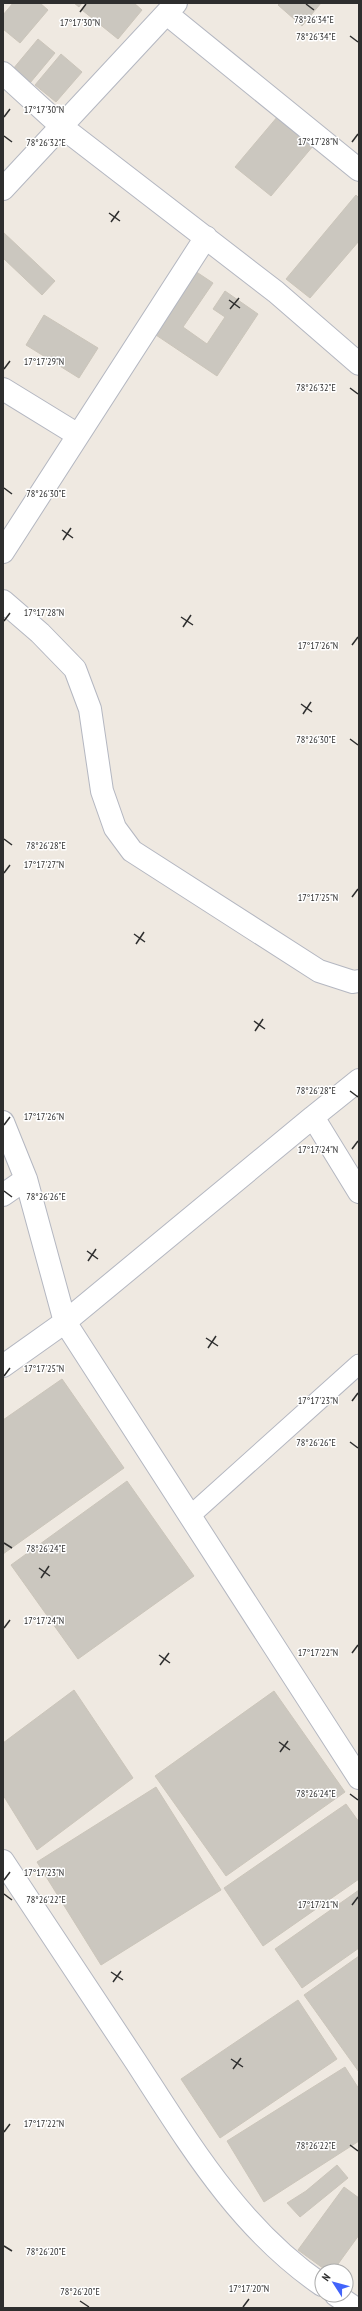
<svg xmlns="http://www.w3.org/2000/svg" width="362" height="2311" font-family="'PT Sans Narrow',sans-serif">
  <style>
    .building { fill: #cbc7bf; stroke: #cbc5ba }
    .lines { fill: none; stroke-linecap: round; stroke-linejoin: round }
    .service-casing { stroke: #b4b7c1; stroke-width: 21 }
    .minor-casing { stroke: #b4b7c1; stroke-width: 24 }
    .service { stroke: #fff; stroke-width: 19 }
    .minor { stroke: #fff; stroke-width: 22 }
    .ticks { fill: none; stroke: #2e2e2e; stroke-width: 1.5 }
    .ticks-label { font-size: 10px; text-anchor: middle; fill: #2e2e2e; stroke: #fff; stroke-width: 3; stroke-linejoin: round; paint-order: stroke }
  </style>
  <rect width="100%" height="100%" fill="#efe9e1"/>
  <!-- building -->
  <path class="building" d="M 13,3 L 40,3 L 48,10 L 20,43 L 3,29 L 3,15 Z
    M 74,3 L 82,3 L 79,7 Z
    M 88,3 L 134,3 L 142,10 L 118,39 L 82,10 Z
    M 280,3 L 321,3 L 302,26 L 278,5 Z
    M 38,39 L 55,53 L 30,83 L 13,69 Z
    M 61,54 L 82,72 L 56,102 L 35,85 Z
    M 278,116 L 313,146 L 271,196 L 235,167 Z
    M 356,195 L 359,198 L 359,241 L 310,298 L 286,279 Z
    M 3,232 L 55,281 L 42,295 L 3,258 Z
    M 195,271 L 213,283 L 183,327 L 207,344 L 225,317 L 213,309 L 225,291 L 258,314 L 217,376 L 153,333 Z
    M 44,315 L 98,348 L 79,378 L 26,345 Z
    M 62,1379 L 124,1468 L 3,1554 L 3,1420 Z
    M 127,1481 L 194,1576 L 78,1659 L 11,1565 Z
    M 74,1690 L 133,1778 L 37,1850 L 3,1795 L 3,1743 Z
    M 274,1691 L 345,1792 L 226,1876 L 155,1776 Z
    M 156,1787 L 221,1890 L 101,1965 L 37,1862 Z
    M 346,1804 L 359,1822 L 359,1879 L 263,1946 L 224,1888 Z
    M 359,1890 L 359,1948 L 302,1988 L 275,1949 Z
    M 359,1956 L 359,2072 L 304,1995 Z
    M 298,2000 L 337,2059 L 220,2138 L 181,2079 Z
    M 345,2067 L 359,2089 L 359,2141 L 264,2202 L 227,2141 Z
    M 337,2165 L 348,2178 L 300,2217 L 287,2203 L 306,2191 Z
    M 344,2187 L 359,2198 L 359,2235 L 333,2271 L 327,2271 L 298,2250 Z"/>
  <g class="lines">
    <!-- service casing -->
    <g class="service-casing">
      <path id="service" d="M 191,1515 L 359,1364"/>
    </g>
    <!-- minor casing -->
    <g class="minor-casing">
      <path id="minor" d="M 167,14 L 359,170
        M 3,73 L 62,127 L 276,292 L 359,364
        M 3,189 L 176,3
        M 3,389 L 78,435
        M 3,552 L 206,237
        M 3,601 L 40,633 L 75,669 L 90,709 L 102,791 L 115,828 L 132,851 L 319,971 L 353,982 L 359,981
        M 359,1080 L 313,1117 L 359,1192
        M 3,1122 L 26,1179 L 65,1322 L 359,1778
        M 3,1195 L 26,1179
        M 3,1366 L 65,1322 L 313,1117
        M 3,1861 C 47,1928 91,1995 136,2062 C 190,2145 239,2228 322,2285
        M 336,2295 L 355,2308"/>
    </g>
    <!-- service -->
    <use href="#service" class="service"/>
    <!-- minor -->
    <use href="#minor" class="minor"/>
  </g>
  <!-- ticks -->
  <path class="ticks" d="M 306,4 L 314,10M 80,12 L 86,4M 350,36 L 358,42M 4,117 L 10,109M 4,136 L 12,142M 352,142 L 358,134M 109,213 L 120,221M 111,222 L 119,211M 229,300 L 240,308M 230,309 L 239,298M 4,369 L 10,361M 350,388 L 358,394M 4,488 L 12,494M 62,530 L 73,538M 63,540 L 71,528M 181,617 L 193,625M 4,621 L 10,613M 183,627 L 191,615M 352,645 L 358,637M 301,704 L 312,712M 303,714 L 311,702M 350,739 L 358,745M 4,839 L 12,845M 4,873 L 10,865M 352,897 L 358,889M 134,934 L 145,942M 136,944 L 144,932M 254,1021 L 265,1029M 255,1031 L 263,1019M 350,1091 L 358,1097M 4,1125 L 10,1117M 352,1149 L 358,1141M 4,1191 L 12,1197M 87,1251 L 98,1259M 88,1261 L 96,1249M 206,1338 L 218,1346M 208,1348 L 216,1336M 4,1376 L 10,1368M 352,1401 L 358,1393M 350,1442 L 358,1448M 4,1543 L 12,1548M 39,1568 L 50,1576M 41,1578 L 49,1566M 4,1628 L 10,1620M 352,1653 L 358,1645M 159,1655 L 170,1663M 160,1665 L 169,1653M 279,1742 L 290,1750M 280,1752 L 288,1741M 350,1794 L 358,1800M 4,1880 L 10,1872M 4,1894 L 12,1900M 352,1905 L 358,1897M 111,1972 L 123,1980M 113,1982 L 121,1971M 231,2059 L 243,2067M 233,2069 L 241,2058M 4,2132 L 10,2124M 350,2145 L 358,2151M 4,2246 L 12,2251M 80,2301 L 89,2307M 243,2307 L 249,2299"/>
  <g class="ticks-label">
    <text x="314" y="23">78°26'34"E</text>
    <text x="80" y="26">17°17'30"N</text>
    <text x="316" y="40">78°26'34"E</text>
    <text x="44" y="113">17°17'30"N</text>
    <text x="318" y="145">17°17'28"N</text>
    <text x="46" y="146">78°26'32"E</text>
    <text x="44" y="365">17°17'29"N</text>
    <text x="316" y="391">78°26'32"E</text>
    <text x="46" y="497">78°26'30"E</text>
    <text x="44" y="616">17°17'28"N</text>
    <text x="318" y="649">17°17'26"N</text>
    <text x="316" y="743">78°26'30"E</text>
    <text x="46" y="849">78°26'28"E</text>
    <text x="44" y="868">17°17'27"N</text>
    <text x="318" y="901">17°17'25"N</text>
    <text x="316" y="1094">78°26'28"E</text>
    <text x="44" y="1120">17°17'26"N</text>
    <text x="318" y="1153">17°17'24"N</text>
    <text x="46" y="1200">78°26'26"E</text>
    <text x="44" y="1372">17°17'25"N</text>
    <text x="318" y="1404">17°17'23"N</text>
    <text x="316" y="1446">78°26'26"E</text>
    <text x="46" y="1552">78°26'24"E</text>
    <text x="44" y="1624">17°17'24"N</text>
    <text x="318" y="1656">17°17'22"N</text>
    <text x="316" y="1797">78°26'24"E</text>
    <text x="44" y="1876">17°17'23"N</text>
    <text x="46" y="1903">78°26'22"E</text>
    <text x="318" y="1908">17°17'21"N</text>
    <text x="44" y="2127">17°17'22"N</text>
    <text x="316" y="2149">78°26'22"E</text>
    <text x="46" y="2255">78°26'20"E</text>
    <text x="249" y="2292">17°17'20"N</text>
    <text x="80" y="2295">78°26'20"E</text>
  </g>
  <!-- border -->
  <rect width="362" height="2311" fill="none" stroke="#2e2e2e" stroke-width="8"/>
  <!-- north arrow -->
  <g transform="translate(334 2283) rotate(306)"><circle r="19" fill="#ffffff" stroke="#ababab"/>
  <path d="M0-3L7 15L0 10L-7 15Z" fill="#4264fb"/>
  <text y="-6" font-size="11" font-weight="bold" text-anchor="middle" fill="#2e2e2e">N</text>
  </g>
</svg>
